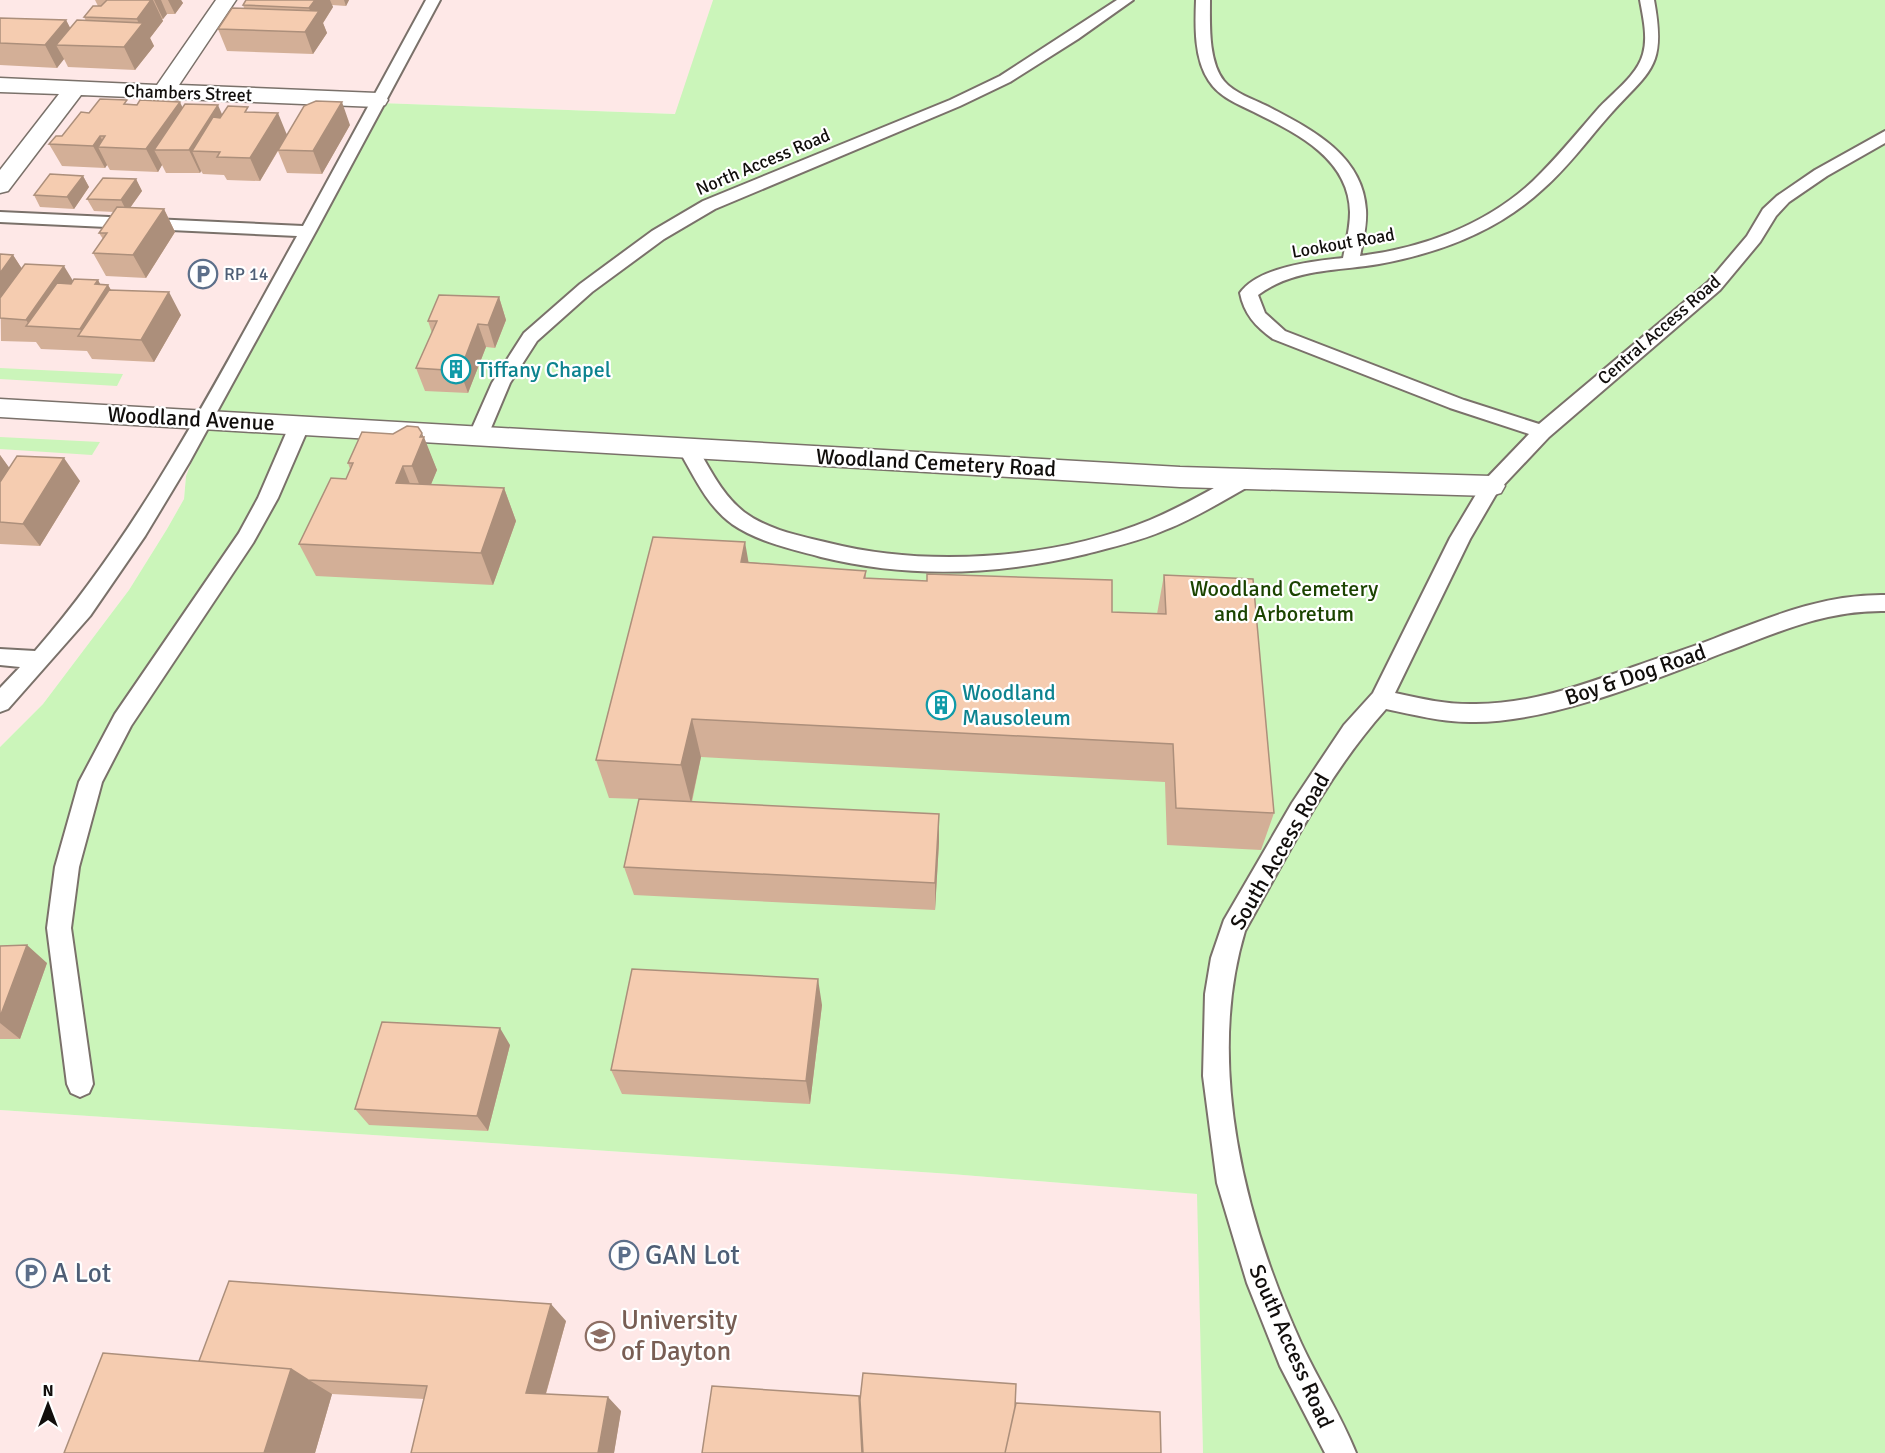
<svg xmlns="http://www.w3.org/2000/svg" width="1885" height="1453" font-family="Signika,sans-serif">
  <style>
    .education { fill: #fee8e7 }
    .green { fill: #cbf5ba }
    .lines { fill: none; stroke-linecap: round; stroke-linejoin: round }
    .lane-casing { stroke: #7a716a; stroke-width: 4 }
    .street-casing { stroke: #7a716a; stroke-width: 3 }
    .lane { fill: #fff; fill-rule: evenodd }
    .street { fill: #fff; fill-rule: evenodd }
    .wall { fill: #d3af97 }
    .shaded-wall { fill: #ac8f7b }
    .building { fill: #f5ccb0; stroke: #ac8f7b; stroke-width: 1.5 }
    .labels { text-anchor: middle; stroke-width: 4.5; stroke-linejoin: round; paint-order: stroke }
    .far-street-label { font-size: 18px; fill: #110e0c; stroke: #fff }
    .far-service-label { font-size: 18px; fill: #4e5e75; stroke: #fff; text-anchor: start }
    .culture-label { font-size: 22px; fill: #0d838f; stroke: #fff; text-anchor: start }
    .street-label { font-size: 22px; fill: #110e0c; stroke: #fff }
    .park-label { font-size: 22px; fill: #1b4400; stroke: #fff }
    .near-service-label { font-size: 27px; fill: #4e5e75; stroke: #fff; text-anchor: start }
    .near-education-label { font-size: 27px; fill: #785e54; stroke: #fff; text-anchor: start }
  </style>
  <rect width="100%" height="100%" fill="#fef6f0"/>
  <!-- education -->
  <path class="education" d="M 0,0 L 713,0 L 676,114 L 380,103 L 221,387 L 186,476 L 184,499 L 167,529 L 129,590 L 43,704 L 0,747 Z
    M 0,1110 L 951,1174 L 1198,1194 L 1203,1453 L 0,1453 Z"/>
  <!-- green -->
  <path class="green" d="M 713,0 L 1885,0 L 1885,1453 L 1203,1453 L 1197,1194 L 951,1174 L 0,1110 L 0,747 L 43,704 L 129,590 L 167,529 L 184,499 L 186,476 L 218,394 L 380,103 L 675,114 Z
    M 0,368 L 123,374 L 117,386 L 0,379 Z
    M 0,437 L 100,442 L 92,455 L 0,449 Z"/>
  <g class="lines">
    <!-- lane casing -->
    <g class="lane-casing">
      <path id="lane" d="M 426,0 L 440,0 L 316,231 L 189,463 L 145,536 L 90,616 L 8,709 L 0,712 L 0,688 L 20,667 L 0,665 L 0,649 L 35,651 C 143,527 217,379 297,236 L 0,222 L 0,212 L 303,226 Z
        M 1117,0 L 1133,0 L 1078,39 L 1010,82 L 960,106 L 715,209 L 664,239 L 592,292 L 537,341 L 510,383 L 486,440 L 479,442 L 472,440 L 469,435 L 492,383 L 524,333 L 580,284 L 652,231 L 703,201 L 950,100 L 1000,76 Z
        M 1196,0 L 1210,0 C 1210,24 1208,61 1224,81 C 1234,93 1253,99 1267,106 C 1311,129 1363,155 1366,210 C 1367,226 1363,241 1360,256 C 1423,248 1486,225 1533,181 C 1556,159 1576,134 1597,110 C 1612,93 1637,76 1643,54 C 1648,37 1643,17 1640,0 L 1654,0 C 1667,70 1649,70 1607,118 C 1586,142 1567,168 1543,189 C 1498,231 1439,253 1379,264 C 1339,271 1294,268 1258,295 L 1265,313 L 1285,331 L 1464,400 L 1539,424 L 1708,282 L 1747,236 L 1763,209 L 1777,196 L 1815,170 L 1885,131 L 1885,143 L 1827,176 L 1789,202 L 1776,216 L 1760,242 L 1720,290 L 1549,437 L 1498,491 L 1470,539 L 1395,693 C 1422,699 1449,705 1476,704 C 1532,704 1585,684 1636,666 C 1663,656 1691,648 1718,637 C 1773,616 1825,594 1885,595 L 1885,611 C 1828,610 1780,631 1728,651 C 1655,679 1553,722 1475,722 C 1445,723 1415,715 1386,709 C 1327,775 1288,854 1245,931 C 1205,1064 1245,1220 1301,1343 C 1318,1380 1341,1415 1356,1453 L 1325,1453 L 1280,1366 L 1247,1283 L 1217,1183 L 1203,1076 L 1205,994 L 1211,958 L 1224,920 L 1292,803 L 1344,725 L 1373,693 L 1450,538 L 1484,481 L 1529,434 L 1450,408 L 1273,339 C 1256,327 1244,314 1240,293 C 1258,267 1314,261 1343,258 C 1346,243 1350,228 1350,212 C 1349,158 1296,133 1254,112 C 1238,104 1219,97 1209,81 C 1194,59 1195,26 1196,0 Z
        M 300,417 L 307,419 L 310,424 L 278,498 L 253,543 L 131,726 L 102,782 L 79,867 L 71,928 L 93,1084 L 89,1093 L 80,1097 L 71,1093 L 67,1084 L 47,928 L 55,867 L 79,782 L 115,714 L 239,533 L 258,498 L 290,424 L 293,419 Z
        M 687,440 L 694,442 C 709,467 721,494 744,512 C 768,530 800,536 829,543 C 928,568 1055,559 1150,520 C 1181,507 1210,490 1239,474 L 1246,472 L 1253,474 L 1256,479 L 1253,484 C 1224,500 1196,518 1165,530 C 1140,541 1113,547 1086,554 C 998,575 910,579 821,557 C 792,549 758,542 732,524 C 706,505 693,474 677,447 L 680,442 Z"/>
    </g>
    <!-- street casing -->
    <g class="street-casing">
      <path id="street" d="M 216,0 L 236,0 L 179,85 L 377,93 L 385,95 L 388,100 L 385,105 L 377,107 L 81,95 L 8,191 L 0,193 L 0,170 L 59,94 L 0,92 L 0,78 L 157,85 Z
        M 0,399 L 1180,467 L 1491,476 L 1501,479 L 1505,486 L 1501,493 L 1491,496 L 1180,487 L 0,417 Z"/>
    </g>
    <!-- lane -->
    <use href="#lane" class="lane"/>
    <!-- street -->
    <use href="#street" class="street"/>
  </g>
  <!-- wall -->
  <path class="wall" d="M 95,0 L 181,0 L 183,3 L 175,14 L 167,14 L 163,19 L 162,19 L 163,21 L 150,38 L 154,46 L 135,70 L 68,67 L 64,59 L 57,68 L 0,65 L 0,18 L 66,20 L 70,28 L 86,21 L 84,17 L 98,6 Z
    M 246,0 L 349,0 L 346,6 L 332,5 L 333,7 L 323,23 L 327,33 L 313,54 L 227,51 L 218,29 L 244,8 L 243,5 Z
    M 130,104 L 183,107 L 222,114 L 250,112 L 287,134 L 350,125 L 322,174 L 287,173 L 278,151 L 260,181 L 227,180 L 224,175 L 203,174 L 201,171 L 200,173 L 166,173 L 162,165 L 158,172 L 110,170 L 107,165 L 105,168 L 62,166 L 49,144 L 62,136 L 89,113 Z
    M 83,176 L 89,187 L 74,209 L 40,207 L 34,195 Z
    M 136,179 L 142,191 L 130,208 L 164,209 L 175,232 L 146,278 L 106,276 L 93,253 L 103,239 L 99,233 L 114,212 L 94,211 L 87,199 Z
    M 0,254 L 13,255 L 22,269 L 73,281 L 98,280 L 100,285 L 108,285 L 111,290 L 181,315 L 154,362 L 92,359 L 87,351 L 41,349 L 36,342 L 1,341 Z
    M 499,297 L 506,320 L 495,348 L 486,347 L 468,393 L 425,391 L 416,368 L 432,333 L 428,321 Z
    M 423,437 L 437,470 L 431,484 L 504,488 L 516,521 L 493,585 L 316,576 L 299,544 L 346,479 L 350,469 L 348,463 Z
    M 0,455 L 9,468 L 80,481 L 40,546 L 0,544 Z
    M 748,562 L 866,571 L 866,579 L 1112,612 L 1157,614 L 1164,575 L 1274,813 L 1261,850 L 1167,845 L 1165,782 L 701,757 L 692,802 L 939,842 L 935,910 L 634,895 L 624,867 L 639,799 L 609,798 L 596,760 Z
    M 0,946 L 47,963 L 20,1039 L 0,1039 Z
    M 822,1005 L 810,1104 L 622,1094 L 611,1070 Z
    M 510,1045 L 488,1131 L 369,1125 L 355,1109 Z
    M 566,1321 L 546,1394 L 621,1411 L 614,1453 L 411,1453 L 424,1399 L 332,1394 L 315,1453 L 64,1453 L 199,1361 Z"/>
  <!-- shaded-wall -->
  <path class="shaded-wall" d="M 151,0 L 153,0 L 163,21 L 150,38 L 154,46 L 135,70 L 124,47 L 140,27 L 137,19 Z
    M 154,0 L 161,0 L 167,14 L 163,19 Z
    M 168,0 L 181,0 L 183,3 L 175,14 Z
    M 315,0 L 330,0 L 333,7 L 323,23 L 327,33 L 313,54 L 305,32 L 313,19 L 309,8 Z
    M 344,0 L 349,0 L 346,6 Z
    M 66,20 L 78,43 L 56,45 L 64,59 L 57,68 L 45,45 Z
    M 180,102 L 191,125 L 154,150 L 162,165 L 158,172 L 146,149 Z
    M 342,102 L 350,125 L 322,174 L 313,151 Z
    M 218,105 L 228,128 L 192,151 L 201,171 L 200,173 L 189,150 Z
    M 278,113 L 287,135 L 260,181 L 250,158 Z
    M 100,136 L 106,147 L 98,147 L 107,165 L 105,168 L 93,146 Z
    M 83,176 L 89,187 L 74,209 L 67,197 Z
    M 136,179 L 142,191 L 127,212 L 121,200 Z
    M 164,209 L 175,232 L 146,278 L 133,255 Z
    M 13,255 L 28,278 L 0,317 L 0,273 Z
    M 64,266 L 78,289 L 30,326 L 26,320 Z
    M 98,280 L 104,291 L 108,285 L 121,308 L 84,337 L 80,329 L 95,284 Z
    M 169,292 L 181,315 L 154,362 L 141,340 Z
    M 499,297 L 506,320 L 495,348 L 488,325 Z
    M 478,324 L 486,347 L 468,393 L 460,371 Z
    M 422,433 L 424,438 L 424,437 L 437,470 L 425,499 L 412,466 Z
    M 0,455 L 16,477 L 0,502 Z
    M 64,458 L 80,481 L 40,546 L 23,524 Z
    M 403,466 L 416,499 L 396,483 Z
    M 504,488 L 516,521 L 493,585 L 481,553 Z
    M 745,542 L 752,582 L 741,562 Z
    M 692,719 L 701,757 L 691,803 L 681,765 Z
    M 939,814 L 939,842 L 935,910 L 935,883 Z
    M 27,945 L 47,963 L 20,1039 L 0,1023 L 0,1017 Z
    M 818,979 L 822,1005 L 810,1104 L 806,1081 Z
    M 500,1028 L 510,1045 L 488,1131 L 477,1116 Z
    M 551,1304 L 566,1321 L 542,1407 L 526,1393 Z
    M 291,1369 L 332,1394 L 315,1453 L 264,1453 Z
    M 608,1397 L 621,1411 L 614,1453 L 598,1453 Z"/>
  <!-- building -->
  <path class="building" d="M 107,0 L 151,0 L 137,19 L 84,17 L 93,6 L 101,6 Z
    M 246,0 L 315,0 L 309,8 L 243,5 Z
    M 232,8 L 319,11 L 305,32 L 218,29 Z
    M 0,18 L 66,20 L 45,45 L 0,43 Z
    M 77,20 L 143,23 L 124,47 L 56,45 Z
    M 100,99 L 127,100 L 124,104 L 137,105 L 140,100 L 180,102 L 146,149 L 98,147 L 105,136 L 100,136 L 93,146 L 49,144 L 56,136 L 62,136 L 81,112 L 89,113 Z
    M 316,101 L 342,102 L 313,151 L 278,150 L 304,106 Z
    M 185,104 L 218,105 L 189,150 L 154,150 Z
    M 228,106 L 248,107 L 245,112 L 278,113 L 250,158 L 217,157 L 220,152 L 192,151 L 213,117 L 220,118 Z
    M 50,174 L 83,176 L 67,197 L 34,195 Z
    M 103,178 L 136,179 L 121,200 L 87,199 Z
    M 117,207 L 164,209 L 133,255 L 93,253 L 107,233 L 99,233 Z
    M 0,254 L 13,255 L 0,273 Z
    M 25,264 L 64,266 L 26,320 L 0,318 L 0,298 Z
    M 74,279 L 98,280 L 95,284 L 108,285 L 80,329 L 26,326 L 57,283 L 71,284 Z
    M 109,290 L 169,292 L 141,340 L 78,336 Z
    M 439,295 L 499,297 L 488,325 L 478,324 L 460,371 L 416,368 L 437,321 L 428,321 Z
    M 407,426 L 418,427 L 422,433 L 420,437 L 424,437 L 412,466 L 403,466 L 396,483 L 504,488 L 481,553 L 299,544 L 331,478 L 346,479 L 353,463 L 348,463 L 362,432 L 393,434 Z
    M 17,456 L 64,458 L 23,524 L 0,522 L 0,482 Z
    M 653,537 L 745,542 L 741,562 L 866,571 L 864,578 L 927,581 L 927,574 L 1112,580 L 1112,612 L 1166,614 L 1164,575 L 1253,579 L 1274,813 L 1176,808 L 1173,744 L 692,719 L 681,765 L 596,760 Z
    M 639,799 L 939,814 L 935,883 L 624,867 Z
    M 27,945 L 0,1017 L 0,946 Z
    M 632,969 L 818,979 L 806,1081 L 611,1070 Z
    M 382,1022 L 500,1028 L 477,1116 L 355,1109 Z
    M 229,1281 L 551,1304 L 526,1393 L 608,1397 L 598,1453 L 411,1453 L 427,1386 L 308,1380 L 291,1369 L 199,1361 Z
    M 103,1353 L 291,1369 L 264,1453 L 64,1453 Z
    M 863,1373 L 1016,1384 L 1015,1407 L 1005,1453 L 863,1453 L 860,1400 Z
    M 712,1386 L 859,1396 L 862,1453 L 702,1453 Z
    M 1016,1403 L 1160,1412 L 1161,1453 L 1005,1453 Z"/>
  <!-- icons -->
  <defs>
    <g id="parking-ring" transform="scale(1.5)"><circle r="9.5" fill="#fff" stroke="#5c6f8a" stroke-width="1.5"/><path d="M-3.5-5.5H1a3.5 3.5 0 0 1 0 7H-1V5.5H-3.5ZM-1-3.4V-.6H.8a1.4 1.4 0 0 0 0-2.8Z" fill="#5c6f8a"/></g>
    <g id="building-ring" transform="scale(1.5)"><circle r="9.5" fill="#fff" stroke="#0f9aa8" stroke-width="1.5"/><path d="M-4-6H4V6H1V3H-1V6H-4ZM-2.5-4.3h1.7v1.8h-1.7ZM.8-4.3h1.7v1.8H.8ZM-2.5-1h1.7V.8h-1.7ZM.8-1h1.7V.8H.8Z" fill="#0f9aa8"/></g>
    <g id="university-ring" transform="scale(1.5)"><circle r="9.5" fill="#fff" stroke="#8d6e63" stroke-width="1.5"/><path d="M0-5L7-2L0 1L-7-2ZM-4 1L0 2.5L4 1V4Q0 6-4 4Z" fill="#8d6e63"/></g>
  </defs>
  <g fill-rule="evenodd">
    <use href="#parking-ring" x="203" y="274"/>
    <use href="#building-ring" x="456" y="369"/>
    <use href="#building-ring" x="941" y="705"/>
    <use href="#parking-ring" x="624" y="1255"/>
    <use href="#parking-ring" x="31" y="1273"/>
    <use href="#university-ring" x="600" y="1336"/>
  </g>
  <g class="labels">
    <!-- far-street labels -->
    <g class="far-street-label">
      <text transform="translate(188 93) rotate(2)" y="6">Chambers Street</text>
      <text transform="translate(763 162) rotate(-23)" y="6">North Access Road</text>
      <text transform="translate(1343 243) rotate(-10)" y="6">Lookout Road</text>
      <text transform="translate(1659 330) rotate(-41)" y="6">Central Access Road</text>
    </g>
    <!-- far-service labels -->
    <g class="far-service-label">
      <text x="224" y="280">RP 14</text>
    </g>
    <!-- culture labels -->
    <g class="culture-label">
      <text x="477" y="377">Tiffany Chapel</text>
      <text x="962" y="700">Woodland<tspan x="962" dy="25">Mausoleum</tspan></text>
    </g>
    <!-- street labels -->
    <g class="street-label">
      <text transform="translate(191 418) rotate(3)" y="8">Woodland Avenue</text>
      <text transform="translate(936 462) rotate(3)" y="8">Woodland Cemetery Road</text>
      <text transform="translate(1635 674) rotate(-19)" y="8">Boy &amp; Dog Road</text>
      <text transform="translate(1279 851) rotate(-60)" y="8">South Access Road</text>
      <text transform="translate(1292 1346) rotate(66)" y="8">South Access Road</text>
    </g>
    <!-- park labels -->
    <g class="park-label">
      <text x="1284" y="596">Woodland Cemetery<tspan x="1284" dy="25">and Arboretum</tspan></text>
    </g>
    <!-- near-service labels -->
    <g class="near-service-label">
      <text x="645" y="1264">GAN Lot</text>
      <text x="52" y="1282">A Lot</text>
    </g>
    <!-- near-education labels -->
    <g class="near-education-label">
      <text x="621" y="1329">University<tspan x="621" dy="31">of Dayton</tspan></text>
    </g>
  </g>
  <!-- north arrow -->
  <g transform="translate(48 1405)" stroke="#ffffff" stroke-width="4.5" paint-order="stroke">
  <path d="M0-4.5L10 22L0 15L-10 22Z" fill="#110e0c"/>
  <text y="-9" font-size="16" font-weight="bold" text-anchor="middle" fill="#110e0c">N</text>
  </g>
</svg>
